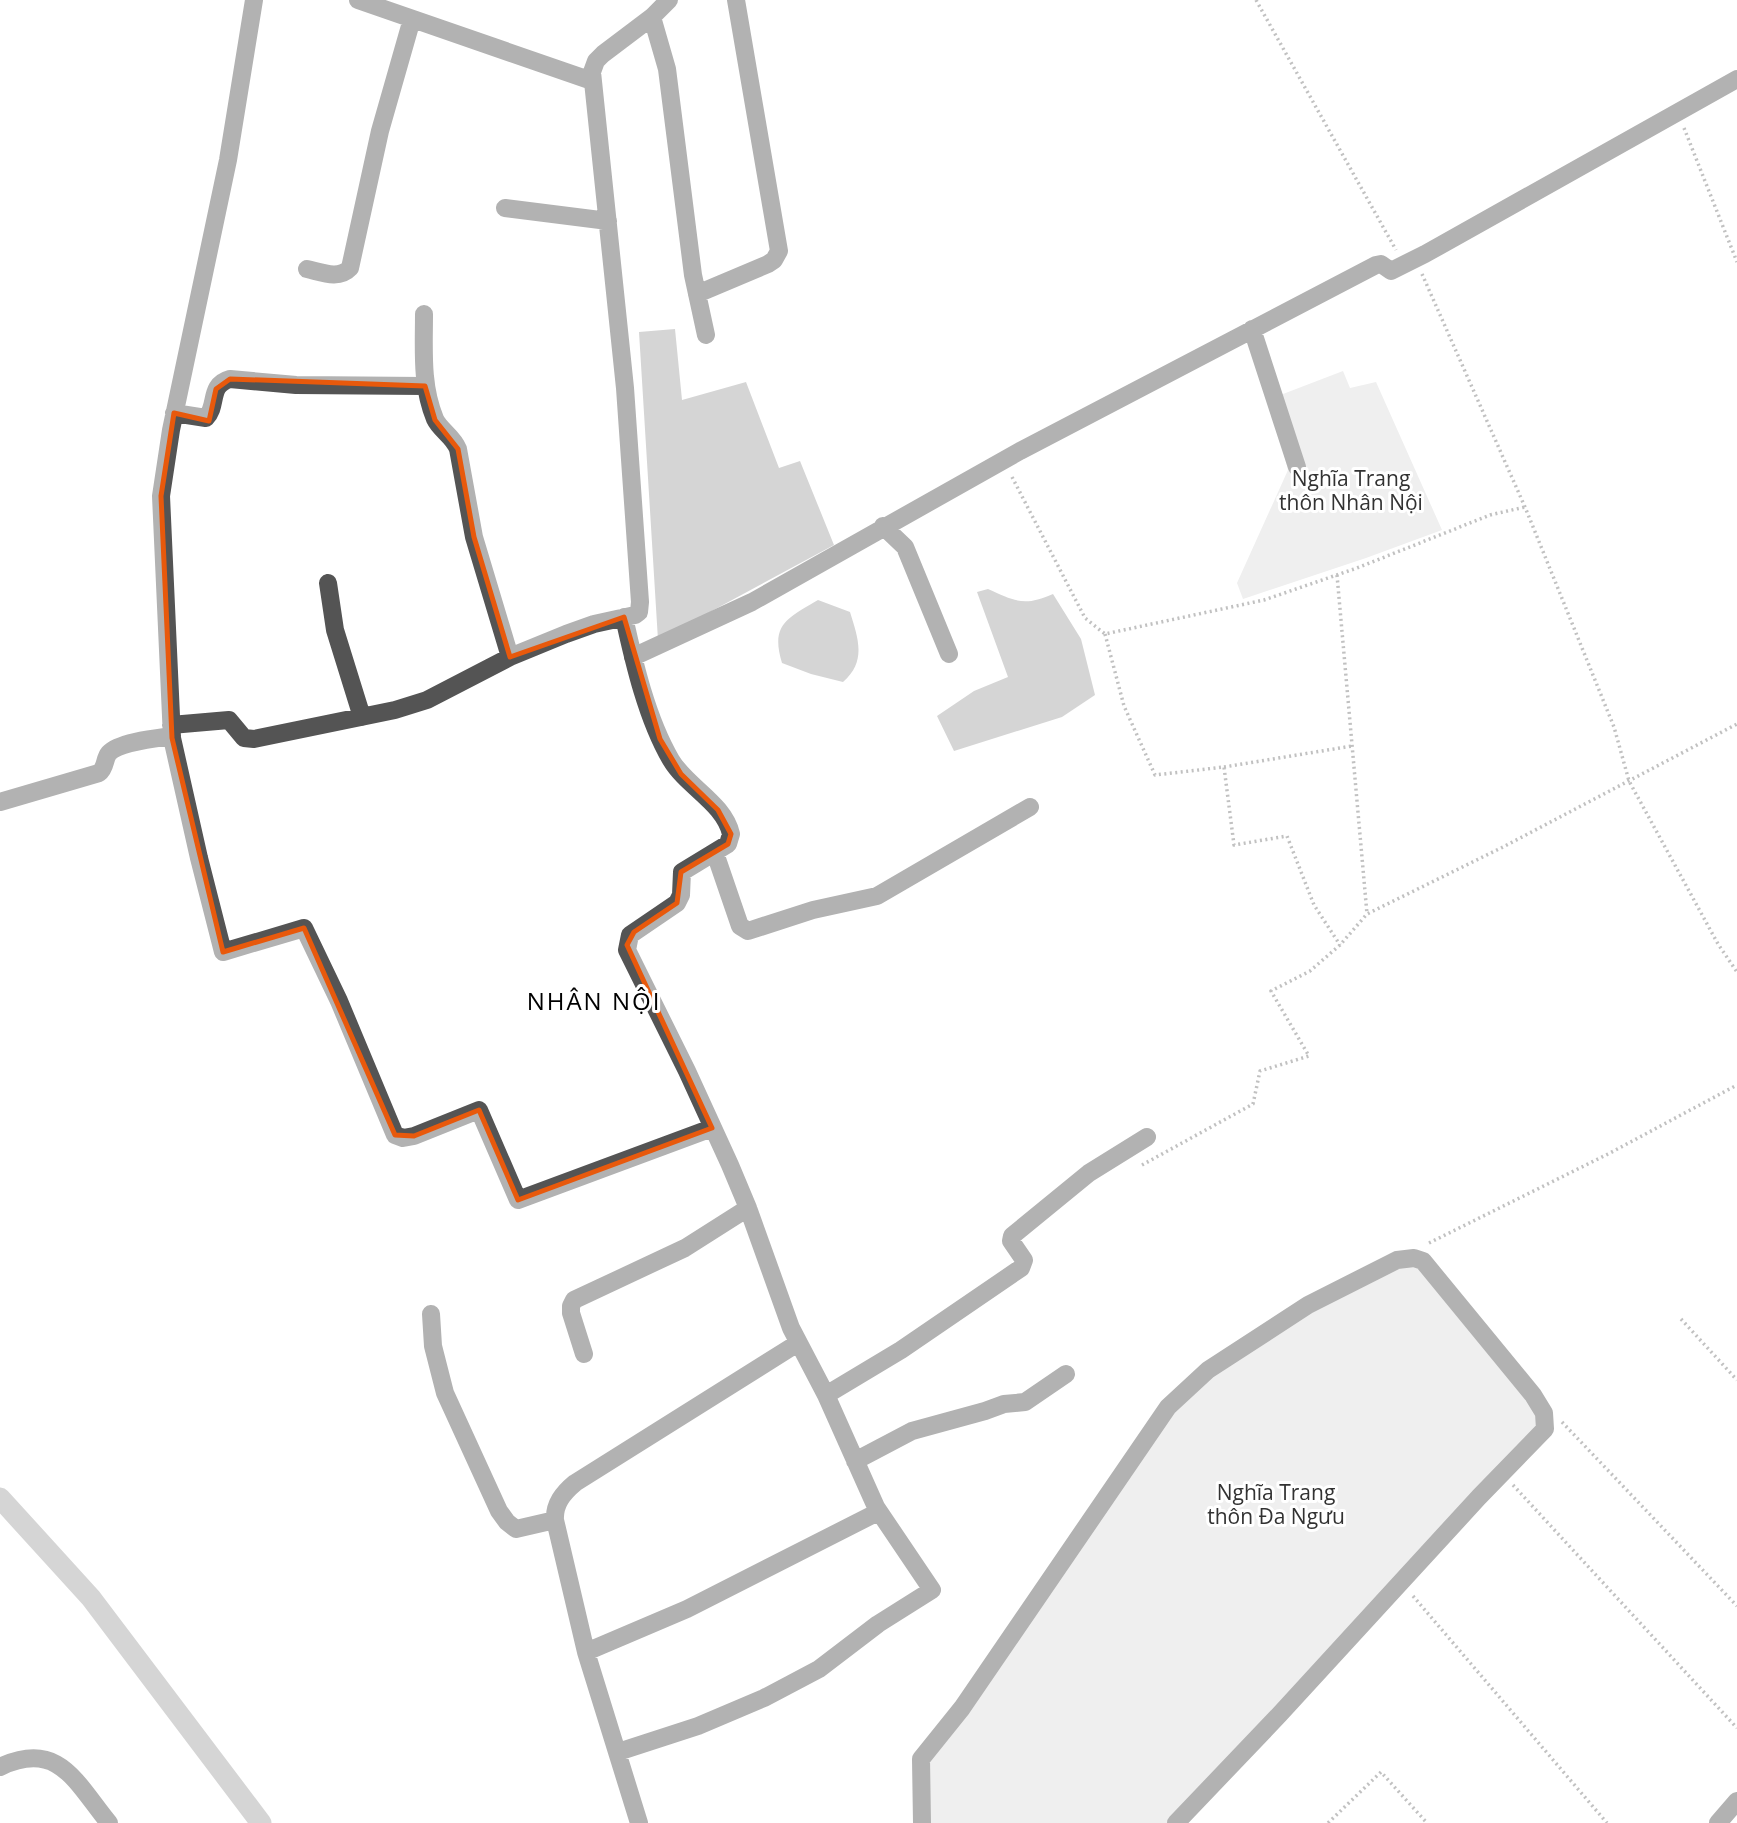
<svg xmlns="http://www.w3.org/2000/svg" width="1737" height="1823" font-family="'Open Sans',sans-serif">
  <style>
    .green { fill: #dbdbdb }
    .water { fill: #a2a2a2 }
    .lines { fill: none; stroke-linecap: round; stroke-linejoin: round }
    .canal { stroke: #a2a2a2; stroke-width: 21 }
    .path { stroke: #767676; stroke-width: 3.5; stroke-dasharray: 2 3.5; stroke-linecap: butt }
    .minor { stroke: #545454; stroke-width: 18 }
    .marked { fill: none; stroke: #e8590c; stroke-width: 5; stroke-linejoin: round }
    .labels { text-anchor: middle; stroke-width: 6; stroke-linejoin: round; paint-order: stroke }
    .park-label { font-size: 21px; fill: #323232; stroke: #fff }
    .quarter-label { font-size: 24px; letter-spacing: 2px; fill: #000; stroke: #fff }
  </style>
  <rect width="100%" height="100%" fill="#fff"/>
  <!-- green -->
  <path class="green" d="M 1343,371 L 1350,388 L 1376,382 L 1442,530 L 1366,558 L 1243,599 L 1237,583 L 1288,470 L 1270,399 Z
    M 1414,1258 L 1546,1419 L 1174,1823 L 926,1823 L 921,1759 L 1168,1407 L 1308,1305 Z"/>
  <!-- water -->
  <path class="water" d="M 675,329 L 682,400 L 746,382 L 779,468 L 800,461 L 834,545 L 658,640 L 639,332 Z
    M 988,589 C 1015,601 1024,607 1053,594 L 1081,639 L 1095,695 L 1062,717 L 954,751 L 937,716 L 974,691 L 1008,677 L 977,592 Z
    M 818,600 L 850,612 C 858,638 867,661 843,682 L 811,674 L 782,663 C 770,624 788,618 818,600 Z"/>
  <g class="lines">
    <!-- canal -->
    <path class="canal" d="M 0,1498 L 91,1598 L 261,1823"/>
    <!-- path -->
    <path class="path" d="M 1256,0 L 1396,250
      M 1684,128 L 1737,262
      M 1422,274 L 1525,507 L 1614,727 L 1629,781 L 1718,944 L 1737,972
      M 1012,477 L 1085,618 L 1105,634 L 1264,600 L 1357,568 L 1490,515 L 1525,507
      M 1337,575 L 1367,914
      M 1105,634 L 1124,706 L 1155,775 L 1224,767 L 1234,845 L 1287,836 L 1314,905 L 1340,945
      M 1224,767 L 1352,746
      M 1142,1165 L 1253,1104 L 1260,1071 L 1309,1056 L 1271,991 L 1310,971 L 1340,945 L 1367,914 L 1503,847 L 1737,724
      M 1429,1243 L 1610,1153 L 1737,1085
      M 1681,1319 L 1737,1380
      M 1562,1422 L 1737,1606
      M 1513,1485 L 1737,1728
      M 1413,1596 L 1607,1823
      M 1328,1823 L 1381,1772 L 1427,1823"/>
    <!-- minor -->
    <path class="minor" d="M 254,0 L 228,160 L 171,430 L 161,496 L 172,738 L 199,858 L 223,952 L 304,928 L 339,1001 L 395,1135 L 403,1138 L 414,1136 L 479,1110 L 518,1200 L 712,1128
      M 358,0 L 592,81
      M 652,17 L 667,69 L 693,275 L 706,335
      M 505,208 L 608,221
      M 307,269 C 321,272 339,280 350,268 L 380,131 L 412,19
      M 697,294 L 768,264 L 774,260 L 779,251 L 736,0
      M 424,314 C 424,350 421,385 435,419 C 440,430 453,436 458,449 L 474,537 L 510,657
      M 1252,329 L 1297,467
      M 174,413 L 206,418 C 218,406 208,385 230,379 L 296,385 L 425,386
      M 883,526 L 905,547 L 949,654
      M 328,583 L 335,630 L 362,717
      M 633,657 L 752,602 L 1020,451 L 1376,265 L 1381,264 L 1391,271 L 1425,254 L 1737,79
      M 171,725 L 229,720 L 244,738 L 254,739 L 395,710 L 427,700 L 510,657 L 566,634 L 594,624 L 635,615 L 639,612 L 640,602 L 625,388 L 592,72 L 596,61 L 603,54 L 652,17 L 669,0
      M 0,802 L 99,773 C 106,768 104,759 109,753 C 119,742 158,738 172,736
      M 715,853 L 740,926 L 748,931 L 813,910 L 877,896 L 1030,807
      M 431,1314 L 433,1346 L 445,1393 L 499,1511 L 507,1522 L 516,1529 L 555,1520
      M 584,1354 L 571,1313 L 571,1306 L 574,1300 L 685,1248 L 748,1208
      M 826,1395 L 901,1350 L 1021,1268 L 1024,1260 L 1011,1241 L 1012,1236 L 1089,1173 L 1147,1137
      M 855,1461 L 912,1431 L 985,1411 L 1004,1404 L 1025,1402 L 1066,1374
      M 586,1652 L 687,1609 L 878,1512
      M 618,1752 L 698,1726 L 764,1698 L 819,1669 L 878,1624 L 932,1590 L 876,1507 L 826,1395 L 791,1328 L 748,1208 L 730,1165 L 687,1071 L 627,950 L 630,935 L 677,903 L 681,895 L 682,872 L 728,844 L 731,834 C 724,803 687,787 671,760 C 647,719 634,663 624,617
      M 0,1767 C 59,1739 76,1783 109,1823
      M 639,1823 L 586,1652 L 555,1520 C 554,1504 563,1493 575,1483 L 798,1343
      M 922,1823 L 921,1759 L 962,1708 L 1168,1407 L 1208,1370 L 1308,1305 L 1397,1260 L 1414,1258 L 1423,1261 L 1533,1395 L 1544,1413 L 1545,1429 L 1479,1497 L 1279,1715 L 1176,1823
      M 1718,1823 L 1737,1801"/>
  </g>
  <!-- marked area -->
  <path d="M0 0H1737V1823H0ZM 230,379 L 425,386 L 435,420 L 458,449 L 474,537 L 510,657 L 624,617 L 660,739 L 681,774 L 718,810 L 731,834 L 728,844 L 681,872 L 677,903 L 634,932 L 627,945 L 712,1128 L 518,1200 L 479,1110 L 414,1136 L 395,1135 L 304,928 L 223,952 L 172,738 L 161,496 L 174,413 L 209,421 L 216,389 Z" fill="#fff" fill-opacity=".55" fill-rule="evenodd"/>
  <path class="marked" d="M 230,379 L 425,386 L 435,420 L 458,449 L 474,537 L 510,657 L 624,617 L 660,739 L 681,774 L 718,810 L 731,834 L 728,844 L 681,872 L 677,903 L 634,932 L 627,945 L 712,1128 L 518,1200 L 479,1110 L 414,1136 L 395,1135 L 304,928 L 223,952 L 172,738 L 161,496 L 174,413 L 209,421 L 216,389 Z"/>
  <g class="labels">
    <!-- park labels -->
    <g class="park-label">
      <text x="1351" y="486">Nghĩa Trang<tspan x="1351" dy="24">thôn Nhân Nội</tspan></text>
      <text x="1276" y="1500">Nghĩa Trang<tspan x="1276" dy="24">thôn Đa Ngưu</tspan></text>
    </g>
    <!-- quarter labels -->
    <g class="quarter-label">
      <text x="594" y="1010">NHÂN NỘI</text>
    </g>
  </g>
</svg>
